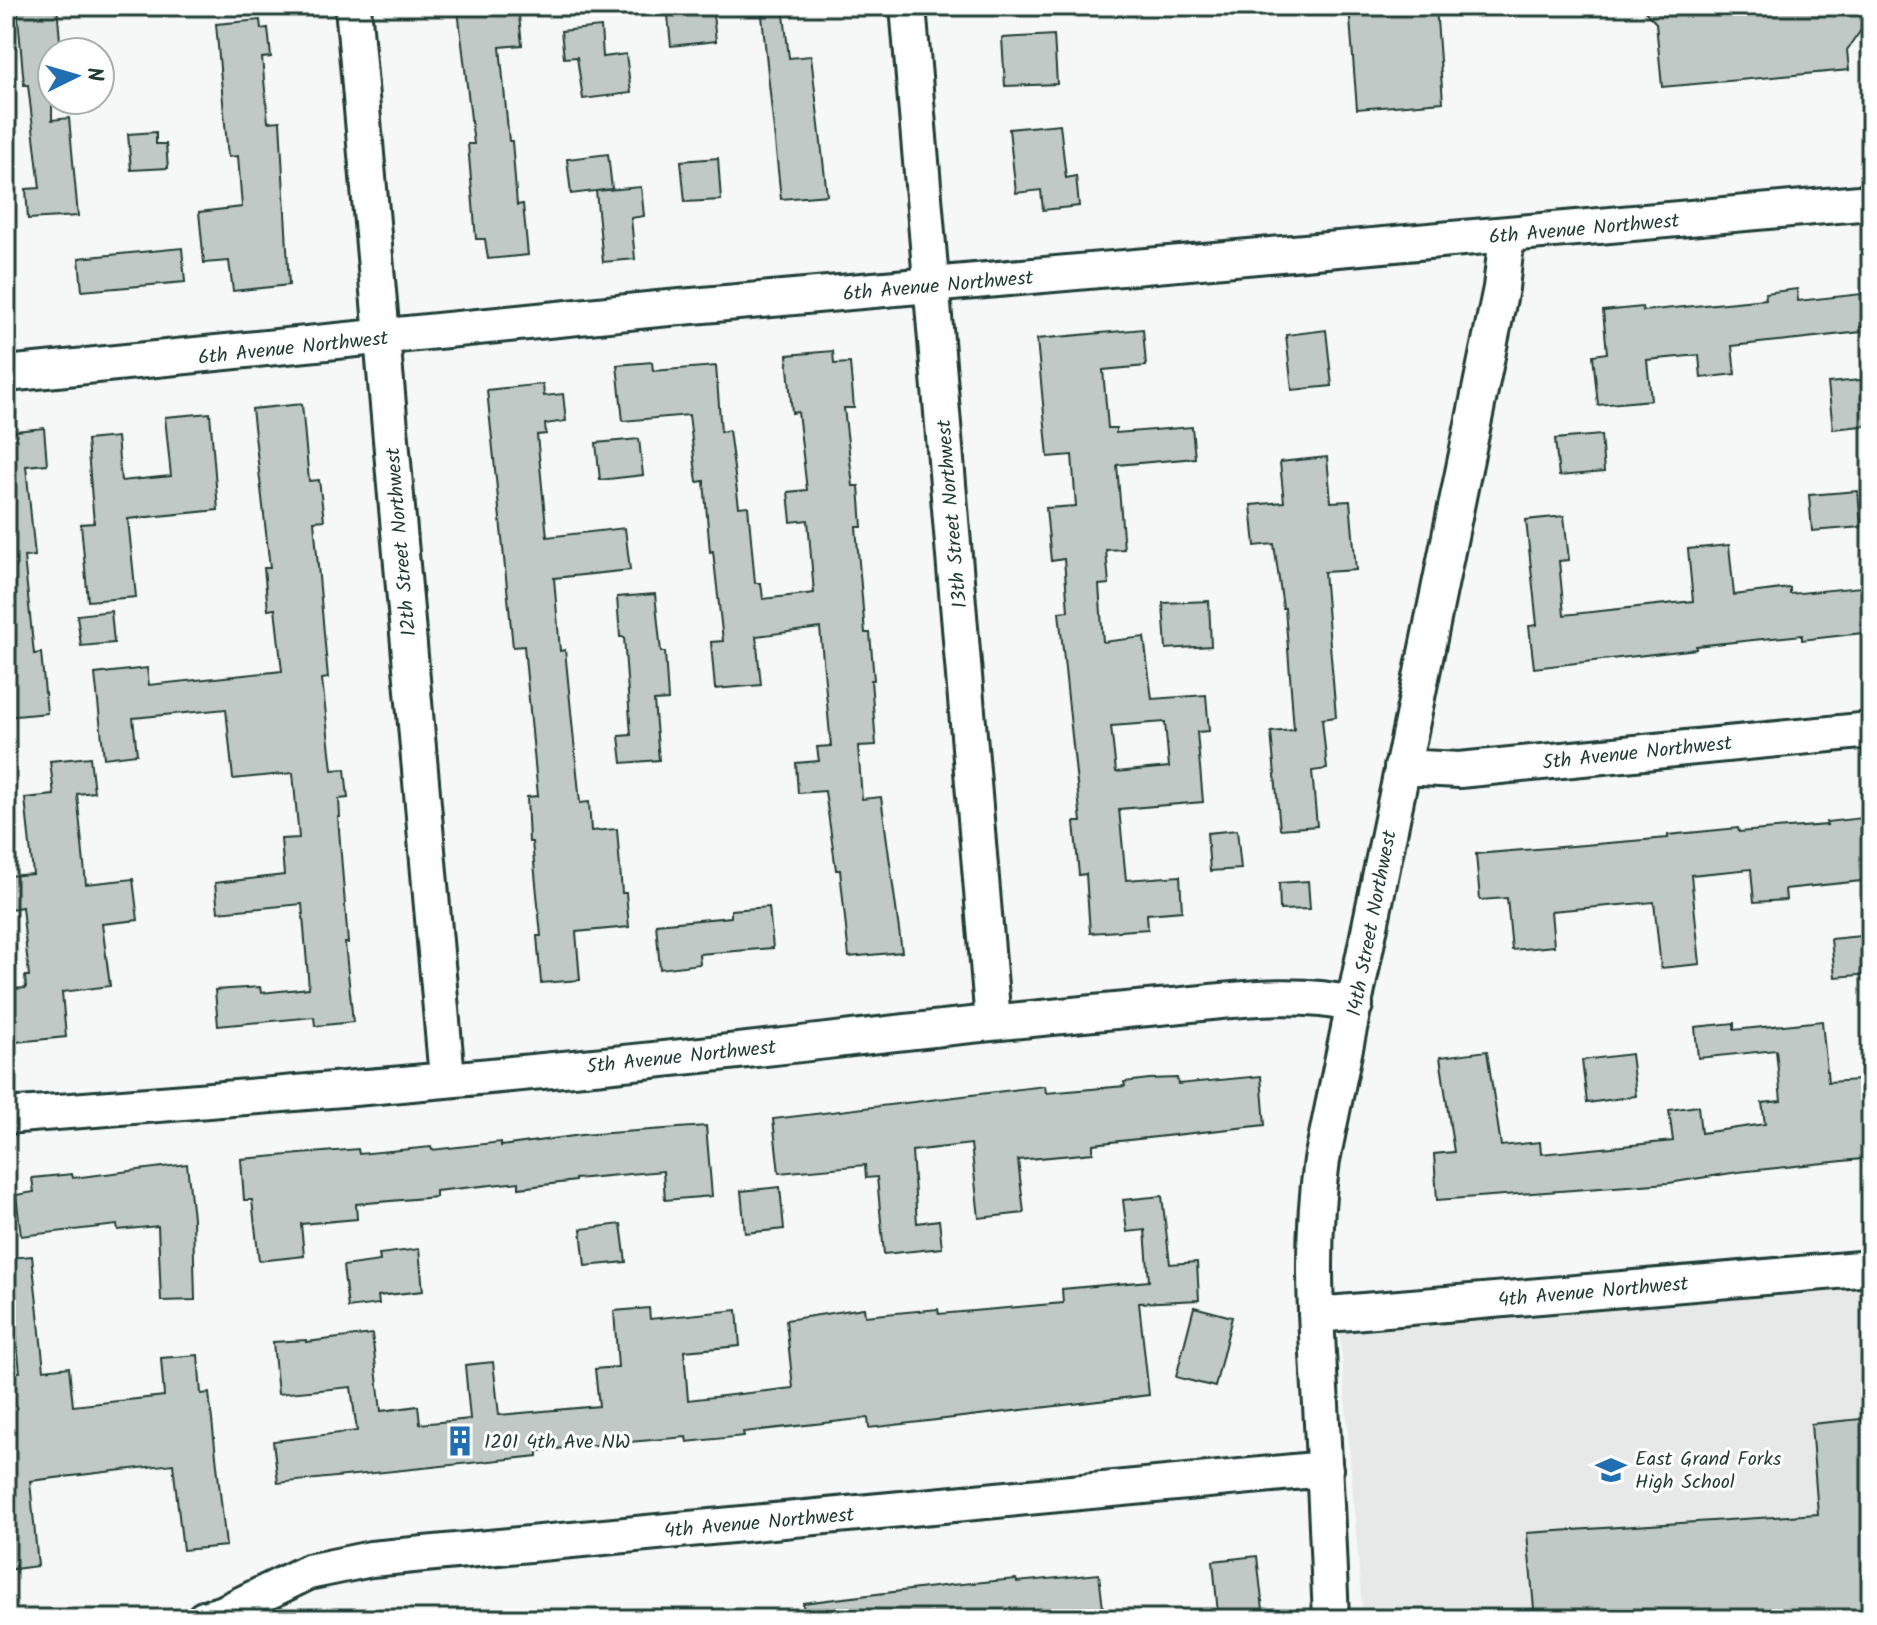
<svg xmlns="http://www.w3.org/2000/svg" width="1877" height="1625" font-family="Kalam,sans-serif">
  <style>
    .built { fill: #e6e9e8 }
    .building { fill: #c0c9c6; stroke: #1f3d34; stroke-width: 2; fill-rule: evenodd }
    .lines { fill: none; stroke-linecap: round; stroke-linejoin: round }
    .street-casing { stroke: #1f3d34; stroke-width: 40 }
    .street { stroke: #fff; stroke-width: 34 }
    .labels { text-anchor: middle; stroke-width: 6; stroke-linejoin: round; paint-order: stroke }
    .street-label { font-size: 20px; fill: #1f3d34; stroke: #fff }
    .poi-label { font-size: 20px; fill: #1f3d34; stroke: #fff; text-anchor: start }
  </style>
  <rect width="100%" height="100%" fill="#f6f7f7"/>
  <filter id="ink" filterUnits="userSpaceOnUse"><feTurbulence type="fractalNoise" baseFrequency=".0125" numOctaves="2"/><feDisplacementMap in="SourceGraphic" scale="16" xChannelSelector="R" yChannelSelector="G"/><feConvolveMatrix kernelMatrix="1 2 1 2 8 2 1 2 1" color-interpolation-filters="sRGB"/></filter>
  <g filter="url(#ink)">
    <!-- built -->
    <path class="built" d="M 1871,1278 L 1871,1619 L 1363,1619 L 1339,1321 Z"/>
    <!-- building -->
    <path class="building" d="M 17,6 L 57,6 L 61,52 L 52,52 L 52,120 L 69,118 L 78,216 L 28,219 L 26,189 L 40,188 L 28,85 L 24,85 Z
      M 518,6 L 522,45 L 500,47 L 509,141 L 512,141 L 517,205 L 523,204 L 528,255 L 488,259 L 485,239 L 476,239 L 468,144 L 474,144 L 458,10 Z
      M 667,6 L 712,6 L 716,41 L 671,46 Z
      M 761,6 L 783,6 L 789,58 L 811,56 L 827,195 L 781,199 Z
      M 1349,6 L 1436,6 L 1443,102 L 1357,109 Z
      M 1640,6 L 1871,6 L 1871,16 L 1847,50 L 1849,70 L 1662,87 L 1656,23 Z
      M 260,20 L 261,29 L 268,28 L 271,57 L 262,58 L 268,122 L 280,121 L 289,285 L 233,291 L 229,261 L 204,263 L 199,212 L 242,207 L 238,156 L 228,157 L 216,24 Z
      M 601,27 L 603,57 L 626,54 L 631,93 L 583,99 L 577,57 L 564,58 L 561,31 Z
      M 1054,35 L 1057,84 L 1005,86 L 1002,38 Z
      M 1060,124 L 1066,178 L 1076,176 L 1079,206 L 1043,210 L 1041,190 L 1016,193 L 1009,129 Z
      M 156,132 L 156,144 L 166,144 L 168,168 L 131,170 L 128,134 Z
      M 608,154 L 612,189 L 571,194 L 567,159 Z
      M 718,158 L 721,200 L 685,202 L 681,161 Z
      M 641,187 L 644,216 L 631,218 L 635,259 L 603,262 L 596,191 Z
      M 182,248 L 185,282 L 82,291 L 79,258 Z
      M 1797,289 L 1798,301 L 1871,293 L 1871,326 L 1860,327 L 1861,332 L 1732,346 L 1735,374 L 1701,378 L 1699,355 L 1647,360 L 1651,400 L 1598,405 L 1593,355 L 1607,353 L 1603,311 L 1642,307 L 1643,311 L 1766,299 L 1765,293 Z
      M 1143,329 L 1146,366 L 1103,370 L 1108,428 L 1116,428 L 1116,433 L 1192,427 L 1195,458 L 1117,465 L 1124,549 L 1106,550 L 1109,584 L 1099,585 L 1103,642 L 1144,637 L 1152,699 L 1206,695 L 1209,731 L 1197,732 L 1203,802 L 1119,809 L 1126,880 L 1180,876 L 1182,911 L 1147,914 L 1148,929 L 1090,933 L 1086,874 L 1079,875 L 1074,822 L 1081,822 L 1059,612 L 1068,611 L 1064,559 L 1051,561 L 1046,508 L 1076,506 L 1072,455 L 1048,457 L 1037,339 ZM 1165,722 L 1169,767 L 1116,772 L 1111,726 Z
      M 1326,330 L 1332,386 L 1292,390 L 1286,335 Z
      M 833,351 L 834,364 L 850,363 L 854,408 L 844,408 L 853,486 L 859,486 L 862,527 L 856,527 L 865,633 L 870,633 L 874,680 L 871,680 L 876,745 L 858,746 L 862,799 L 881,797 L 902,952 L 849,957 L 840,870 L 836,870 L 825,791 L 798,793 L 796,763 L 819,761 L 817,747 L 831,746 L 820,628 L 756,636 L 761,685 L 715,689 L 711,642 L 723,641 L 713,551 L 710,552 L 704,481 L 697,482 L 689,415 L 623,421 L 617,365 L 652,362 L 653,371 L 716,366 L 721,432 L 729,430 L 739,507 L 748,506 L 755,583 L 761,583 L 763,599 L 814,593 L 808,520 L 791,522 L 788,492 L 807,490 L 798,412 L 792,413 L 787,355 Z
      M 1871,379 L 1871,425 L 1833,429 L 1828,383 Z
      M 543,384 L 544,396 L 563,394 L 566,421 L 545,424 L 546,434 L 537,435 L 547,537 L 625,528 L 630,570 L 554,578 L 560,651 L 565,650 L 580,803 L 589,802 L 591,831 L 617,829 L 622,893 L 626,893 L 629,927 L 576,932 L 580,980 L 541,983 L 537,936 L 541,936 L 532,842 L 529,842 L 527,797 L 538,796 L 524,646 L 513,647 L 487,390 Z
      M 302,404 L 309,481 L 319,480 L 324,520 L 314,521 L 328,678 L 322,679 L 332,770 L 345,769 L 348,798 L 339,799 L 340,817 L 338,817 L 348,943 L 345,943 L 353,1022 L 315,1026 L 314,1017 L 218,1026 L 215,990 L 260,987 L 261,993 L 309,988 L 302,904 L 218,912 L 215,883 L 284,875 L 281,839 L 299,838 L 293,773 L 233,779 L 226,709 L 133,718 L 137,754 L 104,758 L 95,674 L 147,668 L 149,685 L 282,671 L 275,609 L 268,610 L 264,568 L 270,568 L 252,409 Z
      M 210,413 L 218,510 L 128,519 L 136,597 L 88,601 L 81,524 L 94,523 L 87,440 L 117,437 L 121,481 L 171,476 L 165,417 Z
      M 44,428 L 47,464 L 26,466 L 35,556 L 24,557 L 34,654 L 41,653 L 47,713 L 6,717 L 6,432 Z
      M 1601,435 L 1604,472 L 1559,476 L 1555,439 Z
      M 639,439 L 643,475 L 600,480 L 596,443 Z
      M 1327,457 L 1331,502 L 1350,501 L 1356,570 L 1324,572 L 1336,717 L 1322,719 L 1327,769 L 1312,771 L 1317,826 L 1280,829 L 1271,732 L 1294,730 L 1285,608 L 1283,608 L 1274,544 L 1255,546 L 1251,505 L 1284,502 L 1280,462 Z
      M 1858,491 L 1861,527 L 1812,531 L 1809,495 Z
      M 1564,516 L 1569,560 L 1559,561 L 1564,615 L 1693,601 L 1688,549 L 1729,545 L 1734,595 L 1790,588 L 1790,594 L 1871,586 L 1871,632 L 1802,640 L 1802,635 L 1696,646 L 1696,649 L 1534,668 L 1529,626 L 1537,625 L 1526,520 Z
      M 655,594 L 661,652 L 665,652 L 668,700 L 654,701 L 659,760 L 622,763 L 619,736 L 631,735 L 624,637 L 620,637 L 617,597 Z
      M 1209,601 L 1211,646 L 1166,649 L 1163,603 Z
      M 111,611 L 114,643 L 81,646 L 77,615 Z
      M 90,757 L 94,792 L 77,794 L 86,884 L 133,879 L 138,920 L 102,924 L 110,986 L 62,992 L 66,1037 L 16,1042 L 12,989 L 26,988 L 25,976 L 29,976 L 22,907 L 10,909 L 6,876 L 33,874 L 25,798 L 54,795 L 50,761 Z
      M 1871,817 L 1871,880 L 1785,889 L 1786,900 L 1754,902 L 1751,869 L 1691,875 L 1700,964 L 1661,968 L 1654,902 L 1551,911 L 1554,946 L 1512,950 L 1507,898 L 1480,900 L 1476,854 L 1668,838 L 1668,835 L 1738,828 L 1739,832 L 1827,825 L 1826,822 Z
      M 1237,830 L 1241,869 L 1210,871 L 1207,833 Z
      M 1308,881 L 1310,909 L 1280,910 L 1279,883 Z
      M 769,907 L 773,948 L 699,954 L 700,964 L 660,969 L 656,924 L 731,917 L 731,910 Z
      M 1871,935 L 1871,974 L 1835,977 L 1831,939 Z
      M 1822,1021 L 1828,1082 L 1858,1080 L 1859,1092 L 1871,1091 L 1871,1158 L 1738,1172 L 1669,1183 L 1437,1200 L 1434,1154 L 1454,1152 L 1440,1057 L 1487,1051 L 1501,1146 L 1540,1142 L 1541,1154 L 1673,1141 L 1669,1110 L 1698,1106 L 1701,1133 L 1765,1124 L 1762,1103 L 1781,1101 L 1776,1050 L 1698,1058 L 1695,1027 L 1734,1023 L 1734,1030 Z
      M 1631,1054 L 1636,1096 L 1587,1103 L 1582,1060 Z
      M 1261,1076 L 1265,1125 L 1093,1144 L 1093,1153 L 1018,1160 L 1024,1213 L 979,1218 L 971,1144 L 912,1151 L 917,1223 L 939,1220 L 942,1248 L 884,1254 L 877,1177 L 866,1178 L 865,1165 L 779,1173 L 773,1119 L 1045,1086 L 1046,1093 L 1125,1086 L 1124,1082 L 1149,1079 L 1177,1078 L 1178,1084 Z
      M 706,1126 L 712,1196 L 665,1200 L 663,1171 L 575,1179 L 575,1181 L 519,1188 L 519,1182 L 436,1191 L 436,1197 L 356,1204 L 357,1219 L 301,1224 L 304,1256 L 259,1261 L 252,1200 L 244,1200 L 241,1159 L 358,1149 L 359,1154 L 431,1147 L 432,1150 L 501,1142 L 501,1146 L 581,1135 Z
      M 187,1164 L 193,1218 L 195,1300 L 161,1301 L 158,1226 L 118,1230 L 117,1225 L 21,1236 L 16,1195 L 34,1192 L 32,1178 L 72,1174 L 73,1178 Z
      M 780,1187 L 784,1229 L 745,1233 L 741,1191 Z
      M 1162,1196 L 1170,1264 L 1197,1262 L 1199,1300 L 1139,1303 L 1149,1395 L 869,1428 L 868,1418 L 743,1432 L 744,1436 L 687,1442 L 686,1437 L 583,1446 L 538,1451 L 538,1456 L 278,1483 L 273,1441 L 357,1431 L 351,1387 L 278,1394 L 273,1342 L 306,1340 L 306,1342 L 372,1334 L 381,1411 L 418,1406 L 420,1424 L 470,1419 L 465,1365 L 493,1362 L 499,1415 L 599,1406 L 595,1369 L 618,1367 L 614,1311 L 649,1308 L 650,1319 L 737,1310 L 740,1346 L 684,1351 L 688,1400 L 793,1388 L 786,1320 L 864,1308 L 865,1316 L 938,1309 L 939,1314 L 1063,1303 L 1062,1289 L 1149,1281 L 1145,1230 L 1127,1232 L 1123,1200 Z
      M 621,1224 L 626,1262 L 585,1266 L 581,1229 Z
      M 419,1249 L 423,1291 L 378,1296 L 379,1304 L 348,1308 L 343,1266 L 380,1261 L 379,1254 Z
      M 32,1256 L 44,1370 L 69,1367 L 73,1406 L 164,1396 L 161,1358 L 198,1355 L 201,1394 L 209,1393 L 226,1546 L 183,1550 L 173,1464 L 30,1481 L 38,1566 L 6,1570 L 6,1374 L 20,1372 L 8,1258 Z
      M 1194,1307 L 1232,1317 L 1215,1387 L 1176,1377 Z
      M 1871,1418 L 1871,1619 L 1535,1619 L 1527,1533 L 1818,1514 L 1811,1424 Z
      M 1257,1556 L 1263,1610 L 1218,1614 L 1213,1561 Z
      M 1099,1574 L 1104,1617 L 1084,1619 L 804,1619 L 803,1603 L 951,1585 L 1016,1579 L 1017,1582 Z"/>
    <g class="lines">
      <!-- street casing -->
      <g class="street-casing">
        <path id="street" d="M 353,6 L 447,1078
          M 908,6 L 993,1022
          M 6,374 L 658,309 L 1871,202
          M 1402,767 L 1459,770 L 1871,730
          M 6,1116 C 280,1095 554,1073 827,1041 C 937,1028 1048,1017 1159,1007 C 1224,1002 1291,989 1355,1005
          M 1316,1315 L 1871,1268
          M 204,1619 L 224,1613 L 308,1572 L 371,1559 L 1325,1469
          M 1331,1619 C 1328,1547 1325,1476 1321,1405 C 1316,1322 1310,1242 1322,1160 L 1501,288 L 1507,235"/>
      </g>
      <!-- street -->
      <use href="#street" class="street"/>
    </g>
  </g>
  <!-- icons -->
  <defs>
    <g id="building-bare" transform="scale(2.4)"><path d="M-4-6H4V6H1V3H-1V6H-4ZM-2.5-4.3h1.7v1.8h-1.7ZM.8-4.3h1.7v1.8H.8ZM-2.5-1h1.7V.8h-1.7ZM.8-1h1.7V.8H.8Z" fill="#1f6fb2" stroke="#fff" stroke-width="2.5" paint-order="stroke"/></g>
    <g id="school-bare" transform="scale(2.4)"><path d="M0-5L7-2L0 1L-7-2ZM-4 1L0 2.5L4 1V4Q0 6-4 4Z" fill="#1f6fb2" stroke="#fff" stroke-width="2.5" paint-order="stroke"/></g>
  </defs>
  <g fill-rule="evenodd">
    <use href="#building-bare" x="460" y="1441"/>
    <use href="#school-bare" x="1611" y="1470"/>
  </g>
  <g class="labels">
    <!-- street labels -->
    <g class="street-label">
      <text transform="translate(1584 228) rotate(-5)" y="7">6th Avenue Northwest</text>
      <text transform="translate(938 285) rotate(-5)" y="7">6th Avenue Northwest</text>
      <text transform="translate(293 347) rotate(-6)" y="7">6th Avenue Northwest</text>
      <text transform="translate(951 514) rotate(-95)" y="7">13th Street Northwest</text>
      <text transform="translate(400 542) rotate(-95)" y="7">12th Street Northwest</text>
      <text transform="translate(1637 752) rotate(-6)" y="7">5th Avenue Northwest</text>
      <text transform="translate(1371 923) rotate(-79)" y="7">14th Street Northwest</text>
      <text transform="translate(681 1056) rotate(-6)" y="7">5th Avenue Northwest</text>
      <text transform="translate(1593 1291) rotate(-5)" y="7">4th Avenue Northwest</text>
      <text transform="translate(759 1522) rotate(-5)" y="7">4th Avenue Northwest</text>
    </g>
    <!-- poi labels -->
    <g class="poi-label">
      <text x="484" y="1448">1201 4th Ave NW</text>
      <text x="1635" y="1465">East Grand Forks<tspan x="1635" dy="23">High School</tspan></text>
    </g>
  </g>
  <!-- margin -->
  <rect width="1877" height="1625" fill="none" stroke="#fff" stroke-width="32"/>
  <rect x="16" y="16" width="1845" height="1593" fill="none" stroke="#1f3d34" stroke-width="3" filter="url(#ink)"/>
  <!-- north arrow -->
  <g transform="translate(76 76) rotate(85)"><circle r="38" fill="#ffffff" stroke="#a5b1ae" stroke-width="2"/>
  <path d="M0-6L14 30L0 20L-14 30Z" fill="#1f6fb2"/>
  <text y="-12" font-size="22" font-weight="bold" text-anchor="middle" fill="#1f3d34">N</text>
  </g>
</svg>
